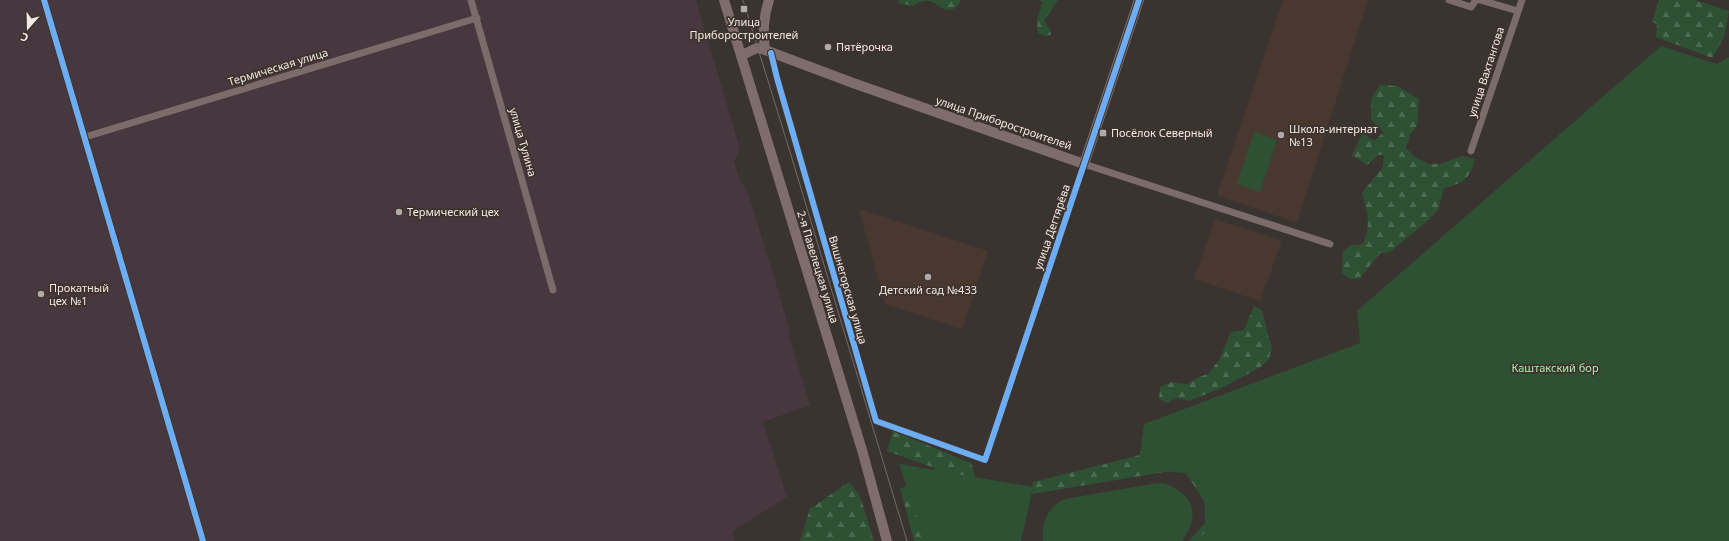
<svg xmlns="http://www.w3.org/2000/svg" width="1729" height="541" font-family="'Noto Sans',sans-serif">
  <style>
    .built { fill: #483830 }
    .industrial { fill: #47373e }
    .forest { fill: url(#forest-firs) }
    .park { fill: #2e5133 }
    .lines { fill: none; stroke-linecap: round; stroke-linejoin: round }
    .street { stroke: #7b6b6a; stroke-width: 7 }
    .secondary { stroke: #7e6d6c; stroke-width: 10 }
    .tram { stroke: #716a67; stroke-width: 1 }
    .cycleway-casing { stroke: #3e332d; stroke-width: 8 }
    .cycleway { stroke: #6dadf4; stroke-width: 6 }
    .poi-dot { fill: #b2aaa7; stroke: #3e332d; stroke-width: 1.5 }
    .labels { text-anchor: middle; stroke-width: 3.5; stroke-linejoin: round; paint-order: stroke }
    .poi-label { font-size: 11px; fill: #f2eae7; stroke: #3e332d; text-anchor: start }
    .street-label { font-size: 11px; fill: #f2eae7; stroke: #3e332d }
    .park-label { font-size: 11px; fill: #a5efb0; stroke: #3e332d }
  </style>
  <defs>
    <pattern id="forest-firs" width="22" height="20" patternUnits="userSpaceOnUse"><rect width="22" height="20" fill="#2e5133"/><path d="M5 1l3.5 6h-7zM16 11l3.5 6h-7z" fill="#4d6a51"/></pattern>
  </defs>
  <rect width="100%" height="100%" fill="#3a3431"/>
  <!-- built -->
  <path class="built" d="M 1283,0 L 1368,0 L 1297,223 L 1217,195 Z
    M 859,209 L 988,251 L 962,329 L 885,304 Z
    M 1215,219 L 1282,241 L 1260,301 L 1194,279 Z"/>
  <!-- industrial -->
  <path class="industrial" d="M 0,0 L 696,0 L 740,149 L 734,161 L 739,178 L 748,193 L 776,283 L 790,332 L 788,333 L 810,405 L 763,422 L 787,497 L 733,531 L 735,541 L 0,541 Z"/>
  <!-- forest -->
  <path class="forest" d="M 898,0 L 961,0 C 959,7 951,12 944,9 C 939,7 935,2 930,1 C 924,0 917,3 913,6 L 898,3 Z
    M 1038,0 L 1058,0 L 1044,21 L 1050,30 L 1051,35 L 1044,36 L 1038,33 L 1037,20 L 1043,2 Z
    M 1659,0 L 1695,0 L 1729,11 L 1725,35 L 1712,58 L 1656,37 L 1657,24 L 1652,22 Z
    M 1380,85 L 1397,86 L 1419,99 L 1417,126 L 1411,133 L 1406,148 L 1415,157 L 1428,164 L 1440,164 L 1462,156 L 1475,159 C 1469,180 1465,182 1444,188 L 1438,210 L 1425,223 L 1390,252 L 1380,253 L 1359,279 L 1350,279 L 1342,273 L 1343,251 L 1352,245 L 1363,244 C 1371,223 1368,214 1362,193 L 1383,167 L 1384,155 L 1378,155 L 1367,165 L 1352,155 L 1363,133 L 1374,141 L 1384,132 L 1371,120 L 1371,99 Z
    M 1254,306 L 1262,310 L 1269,339 L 1272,346 L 1269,359 L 1262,366 L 1226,386 L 1189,401 C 1179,397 1175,397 1168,403 L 1159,399 L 1160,387 L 1172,382 L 1187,384 L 1199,377 L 1208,374 L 1219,360 L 1231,332 L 1244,330 Z
    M 1217,427 L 1238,541 L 1189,541 L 1213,514 L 1183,469 L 1032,494 L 1033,482 L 1152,452 Z
    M 893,431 L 971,463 L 981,495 L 980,541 L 914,541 L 900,488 L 931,482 L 935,468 L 887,451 Z
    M 849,482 L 860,496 L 874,541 L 800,541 L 810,509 Z"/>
  <!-- park -->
  <path class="park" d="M 1661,46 L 1717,64 L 1729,57 L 1729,541 L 1197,541 L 1205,532 L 1205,505 L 1193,474 L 1138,468 L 1144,424 L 1360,343 L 1357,311 Z
    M 1254,132 L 1277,140 L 1260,192 L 1237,184 Z
    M 899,464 L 1033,487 L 1021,541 L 925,541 Z
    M 1163,483 C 1194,493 1201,516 1182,541 L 1043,541 C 1041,523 1048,506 1065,499 L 1151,484 Z"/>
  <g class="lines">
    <!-- street -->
    <path class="street" d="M 44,0 L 203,541
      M 471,0 L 553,290
      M 1449,0 L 1471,7 L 1476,0
      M 1480,0 L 1518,11
      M 771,53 L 777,78 L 876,421 L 985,460 L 1084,164 L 1330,244
      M 85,137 L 477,18
      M 1471,151 L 1522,0"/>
    <!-- secondary -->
    <path class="secondary" d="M 724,0 L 862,450 L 887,541
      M 765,50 C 763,32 763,18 769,0
      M 742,55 L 757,48 L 765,50 L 853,83 L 1084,164 L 1139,0"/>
    <!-- tram -->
    <path class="tram" d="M 743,0 L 794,165 L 907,541"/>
    <!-- cycleway casing -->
    <g class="cycleway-casing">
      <path id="cycleway" d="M 44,0 L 203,541
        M 771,53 L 777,78 L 876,421 L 985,460 L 1139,0"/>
    </g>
    <!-- cycleway -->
    <use href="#cycleway" class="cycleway"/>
  </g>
  <!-- markers -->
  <g class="poi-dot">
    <rect x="740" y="5" width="8" height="8" rx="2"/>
    <circle cx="828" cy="47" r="4"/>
    <rect x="1099" y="129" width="8" height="8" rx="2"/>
    <circle cx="1281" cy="135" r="4"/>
    <circle cx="399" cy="212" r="4"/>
    <circle cx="928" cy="277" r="4"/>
    <circle cx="41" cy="294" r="4"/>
  </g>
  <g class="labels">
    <!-- poi labels -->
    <g class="poi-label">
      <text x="744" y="26" text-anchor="middle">Улица<tspan x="744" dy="13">Приборостроителей</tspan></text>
      <text x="836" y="51">Пятёрочка</text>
      <text x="1289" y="133">Школа-интернат<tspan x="1289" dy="13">№13</tspan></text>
      <text x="1111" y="137">Посёлок Северный</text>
      <text x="407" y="216">Термический цех</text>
      <text x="49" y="292">Прокатный<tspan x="49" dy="13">цех №1</tspan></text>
      <text x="928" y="294" text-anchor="middle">Детский сад №433</text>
    </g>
    <!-- street labels -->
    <g class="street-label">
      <text transform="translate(278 67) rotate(-17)" y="4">Термическая улица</text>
      <text transform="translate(1486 72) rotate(-72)" y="4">улица Вахтангова</text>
      <text transform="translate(1004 123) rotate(19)" y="4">улица Приборостроителей</text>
      <text transform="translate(523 142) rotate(74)" y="4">улица Тулина</text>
      <text transform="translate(1052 227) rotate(-71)" y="4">улица Дегтярёва</text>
      <text transform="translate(818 267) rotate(73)" y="4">2-я Павелецкая улица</text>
      <text transform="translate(848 290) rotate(74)" y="4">Вишнегорская улица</text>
    </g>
    <!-- park labels -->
    <g class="park-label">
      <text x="1555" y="372">Каштакский бор</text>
    </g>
  </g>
  <!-- north arrow -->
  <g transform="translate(28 28) rotate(200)" stroke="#3e332d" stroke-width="3" paint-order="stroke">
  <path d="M0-3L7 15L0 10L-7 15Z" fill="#f2eae7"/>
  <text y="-6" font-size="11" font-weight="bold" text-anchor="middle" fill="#f2eae7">С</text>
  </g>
</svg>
